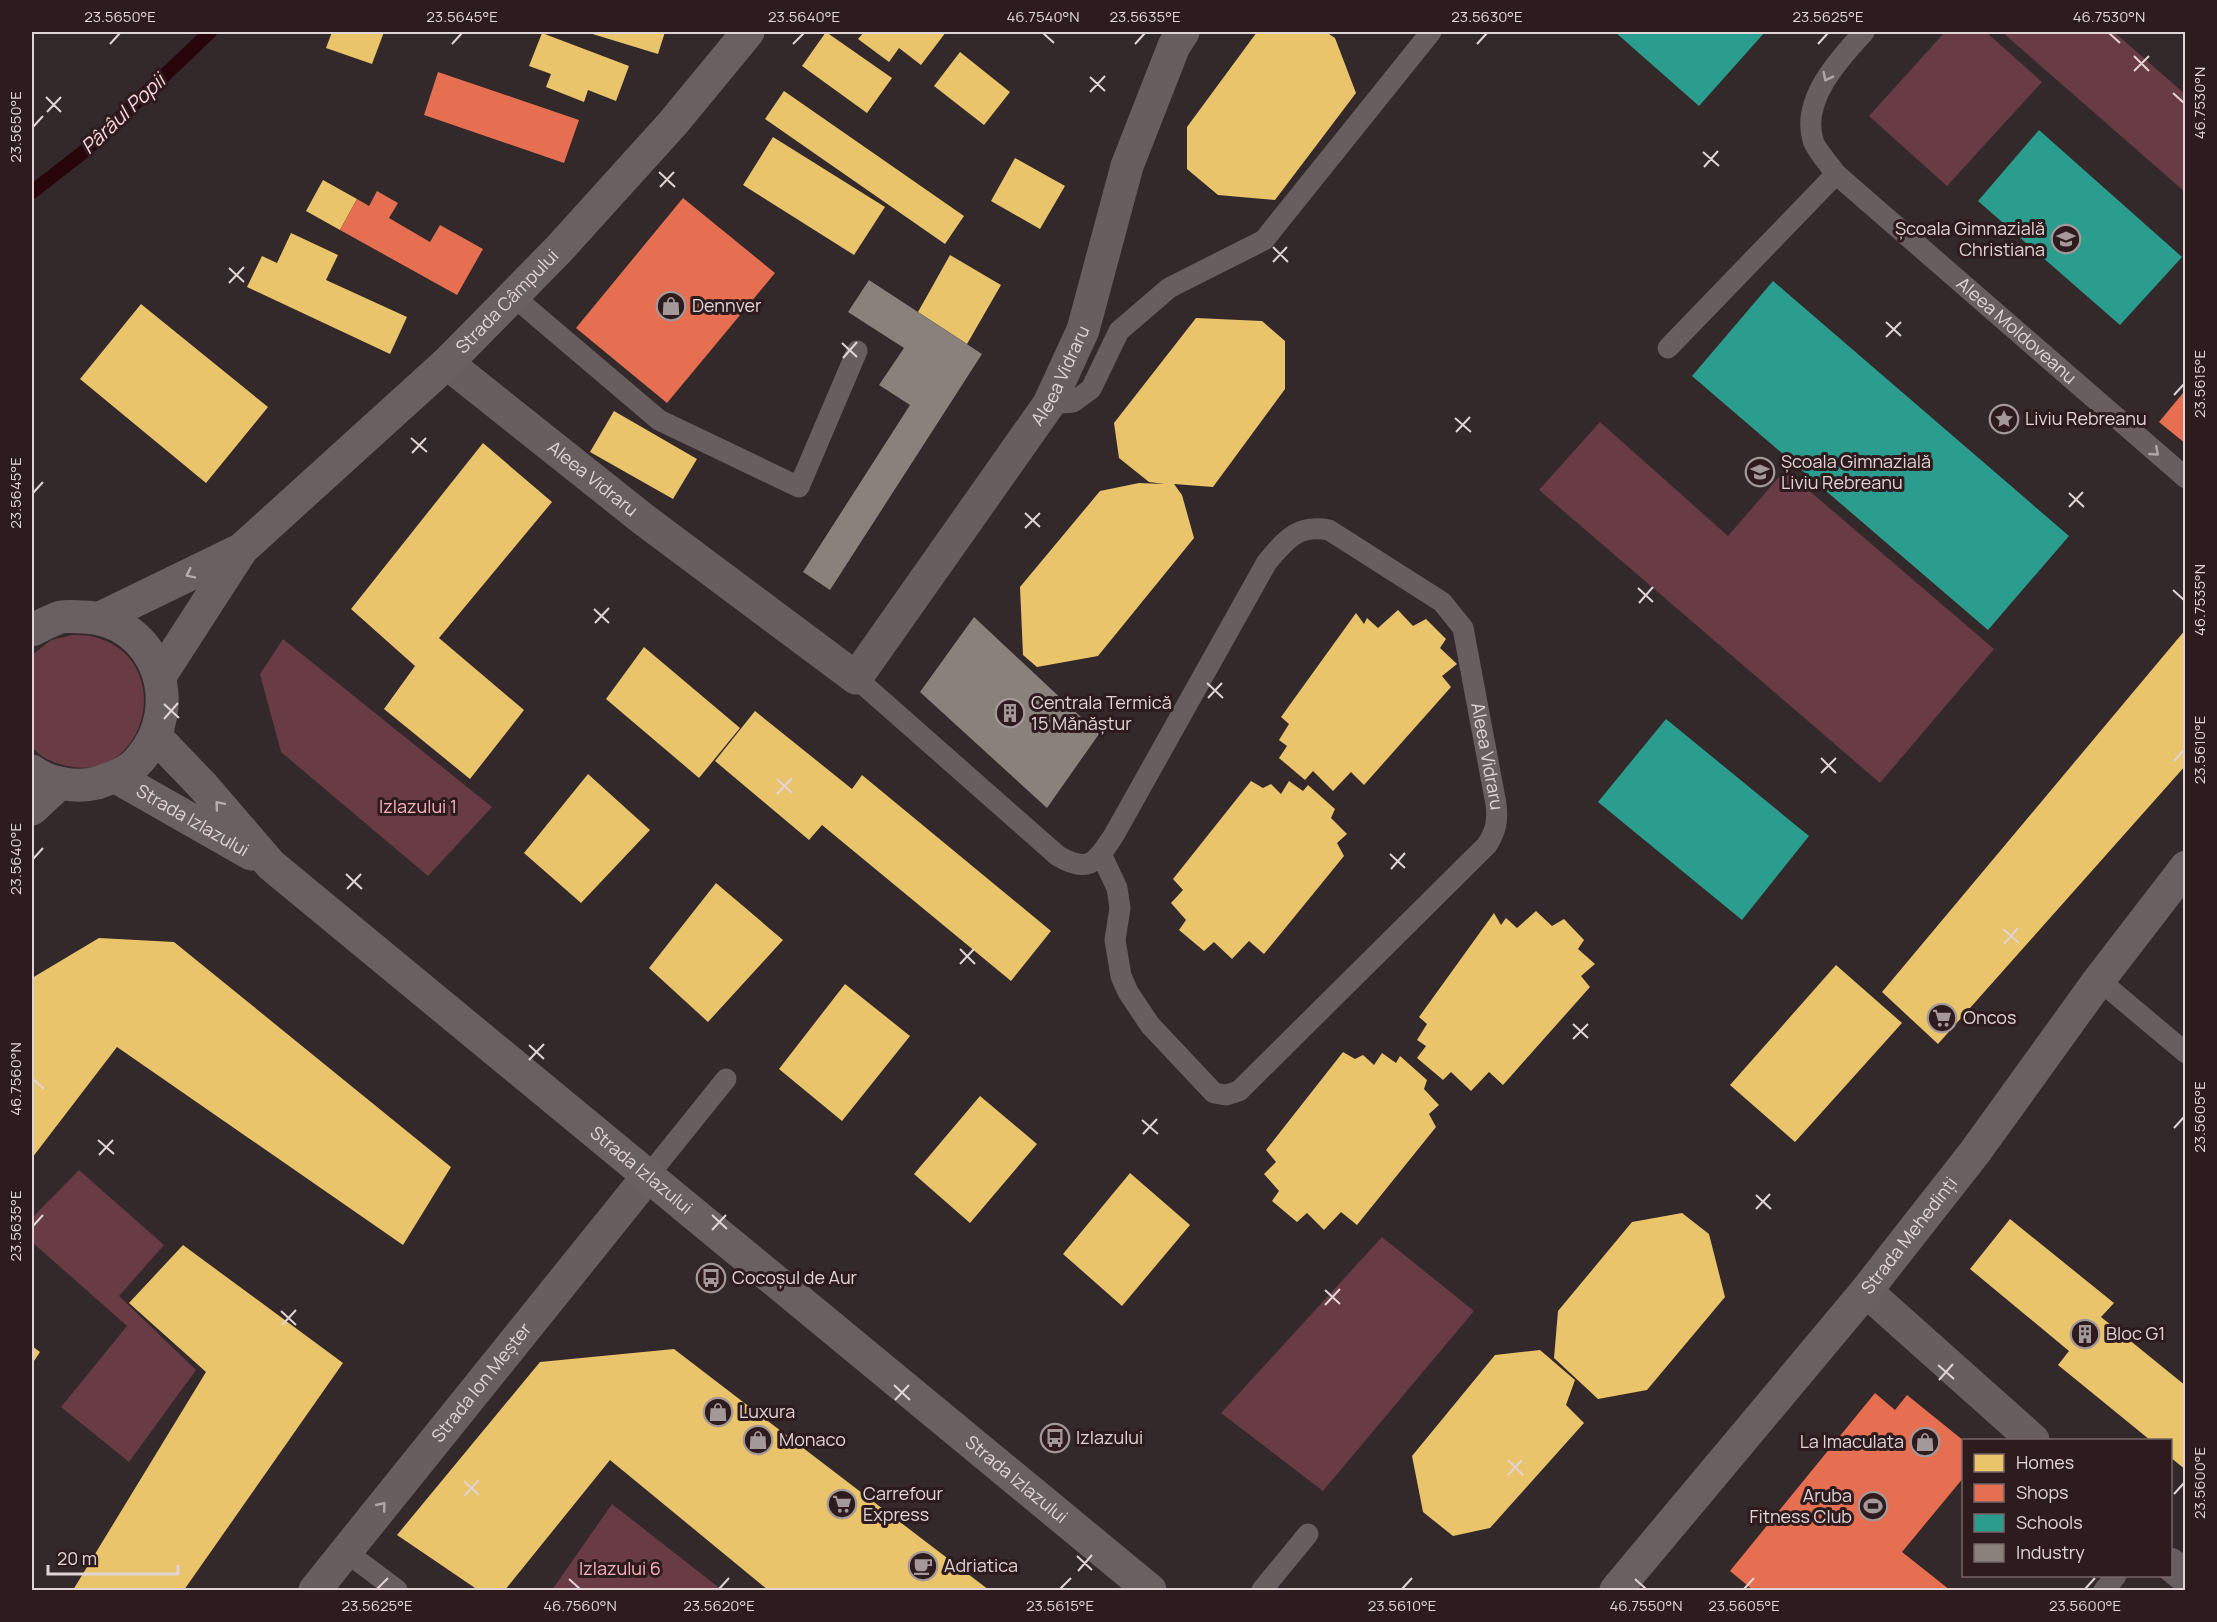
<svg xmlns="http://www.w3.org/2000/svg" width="2217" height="1622" font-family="Manrope,sans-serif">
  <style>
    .green { fill: #693b44 }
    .homes { fill: #e9c46a }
    .shops { fill: #e76f51 }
    .schools { fill: #2a9d8f }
    .industry { fill: #8a817c }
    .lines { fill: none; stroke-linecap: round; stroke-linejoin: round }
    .stream { stroke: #28040b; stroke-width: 14 }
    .lane { stroke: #685e60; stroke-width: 21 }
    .street { stroke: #685e60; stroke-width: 33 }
    .secondary { stroke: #6a5f61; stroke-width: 33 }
    .oneway { stroke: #b1a5a6 }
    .oneway2 { stroke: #b7abac }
    .ticks { fill: none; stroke: #e1d4d5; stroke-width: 2 }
    .labels { text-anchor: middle; stroke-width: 6; stroke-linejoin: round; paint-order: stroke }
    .poi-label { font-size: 18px; fill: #e1d4d5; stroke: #2d1b1e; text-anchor: start }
    .street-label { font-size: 18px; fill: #e1d4d5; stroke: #2d1b1e }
    .park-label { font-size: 18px; fill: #feb5c0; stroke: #2d1b1e }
    .water-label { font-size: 20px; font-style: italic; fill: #fdd7dc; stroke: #2d1b1e }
    .neatline { fill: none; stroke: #e1d4d5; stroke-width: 2 }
    .ticks-label { font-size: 15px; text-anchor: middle; fill: #e1d4d5 }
  </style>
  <rect width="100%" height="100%" fill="#33282a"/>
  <!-- green -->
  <path class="green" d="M 1945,32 L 1986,32 L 2042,82 L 1947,186 L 1869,116 Z
    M 2002,32 L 2114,32 L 2185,94 L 2185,192 Z
    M 1600,422 L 1728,536 L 1785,470 L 1994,649 L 1880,783 L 1539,490 Z
    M 72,635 C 80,635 88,635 95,637 C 177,659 148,784 67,766 C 54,763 41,758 32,747 L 32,655 L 51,640 Z
    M 283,639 L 492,807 L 428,876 L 281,752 L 260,674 Z
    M 79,1170 L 164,1245 L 119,1296 L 196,1370 L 129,1462 L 61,1407 L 127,1326 L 32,1242 L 32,1218 Z
    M 1382,1237 L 1474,1311 L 1323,1491 L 1221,1413 Z
    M 612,1504 L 722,1590 L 552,1590 Z"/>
  <!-- homes -->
  <path class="homes" d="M 332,32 L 384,32 L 372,64 L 326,48 Z
    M 586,32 L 665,32 L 658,54 Z
    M 826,32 L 892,78 L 867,113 L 802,66 Z
    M 864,32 L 946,32 L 921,65 L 899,48 L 889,62 L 858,39 Z
    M 1257,32 L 1326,32 L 1335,38 L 1356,93 L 1275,200 L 1218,195 L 1187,169 L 1187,127 Z
    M 542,33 L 629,66 L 616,101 L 588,90 L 584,102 L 546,87 L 551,74 L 529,66 Z
    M 960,52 L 1010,92 L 984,125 L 934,86 Z
    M 784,91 L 964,216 L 945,244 L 765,119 Z
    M 773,137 L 885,207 L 854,255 L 743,185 Z
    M 1015,158 L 1065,186 L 1040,229 L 991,201 Z
    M 323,180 L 357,199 L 340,230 L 306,211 Z
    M 291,233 L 338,255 L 326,280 L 407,317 L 390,354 L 247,287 L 262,256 L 277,263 Z
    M 950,255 L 1001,285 L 967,344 L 918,312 Z
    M 141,304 L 268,407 L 206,483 L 80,379 Z
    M 1196,318 L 1262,321 L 1285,341 L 1285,389 L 1213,487 L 1174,484 L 1182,495 L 1194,538 L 1098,656 L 1037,667 L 1023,655 L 1020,587 L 1100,491 L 1139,483 L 1164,484 L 1149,482 L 1119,458 L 1114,423 Z
    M 614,411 L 697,459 L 673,499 L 590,452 Z
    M 483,443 L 552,502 L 439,638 L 524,710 L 470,779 L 384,709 L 415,666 L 351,609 Z
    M 1398,610 L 1413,626 L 1426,619 L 1446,639 L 1440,648 L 1457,664 L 1442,676 L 1451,687 L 1364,785 L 1351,772 L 1333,791 L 1313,771 L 1305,780 L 1279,758 L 1287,746 L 1279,740 L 1289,724 L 1281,717 L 1356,613 L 1364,624 L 1367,618 L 1378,628 Z
    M 2186,629 L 2186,765 L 1938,1044 L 1882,992 Z
    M 644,647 L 740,728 L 699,778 L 606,699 Z
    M 755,711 L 852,789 L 862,775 L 1051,931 L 1011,981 L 822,825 L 809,840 L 715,761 Z
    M 588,774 L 650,830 L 581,903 L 524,853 Z
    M 1251,781 L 1263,788 L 1271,784 L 1281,794 L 1289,781 L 1303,791 L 1308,785 L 1335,809 L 1331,818 L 1347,834 L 1337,843 L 1344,856 L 1264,954 L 1249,941 L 1232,959 L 1214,942 L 1204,951 L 1179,930 L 1186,920 L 1171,903 L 1183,890 L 1173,879 Z
    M 716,883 L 783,940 L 708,1022 L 649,968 Z
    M 1536,911 L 1552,926 L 1564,919 L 1584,940 L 1578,949 L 1595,964 L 1581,976 L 1590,987 L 1503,1085 L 1489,1072 L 1471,1091 L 1451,1072 L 1443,1080 L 1417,1058 L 1426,1046 L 1417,1040 L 1427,1024 L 1419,1017 L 1494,913 L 1501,925 L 1506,918 L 1517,928 Z
    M 99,938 L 174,942 L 451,1167 L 403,1245 L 117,1047 L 32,1158 L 32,978 Z
    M 1836,965 L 1902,1023 L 1795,1142 L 1730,1085 Z
    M 845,984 L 910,1036 L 842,1121 L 779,1069 Z
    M 1343,1052 L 1355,1059 L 1363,1055 L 1374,1065 L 1382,1053 L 1396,1063 L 1400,1056 L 1427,1080 L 1424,1089 L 1439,1105 L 1429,1114 L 1436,1127 L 1357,1225 L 1341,1212 L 1324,1230 L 1307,1213 L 1297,1222 L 1272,1201 L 1279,1191 L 1264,1174 L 1276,1162 L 1266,1150 Z
    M 980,1096 L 1037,1144 L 970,1223 L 914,1174 Z
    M 1130,1173 L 1190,1225 L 1122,1306 L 1063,1254 Z
    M 1682,1213 L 1709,1234 L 1725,1297 L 1647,1390 L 1598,1399 L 1554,1358 L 1558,1311 L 1632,1222 Z
    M 2010,1219 L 2114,1303 L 2101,1317 L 2186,1386 L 2186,1470 L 2170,1457 L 2170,1440 L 2150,1440 L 2058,1365 L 2069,1351 L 1970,1269 Z
    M 183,1245 L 343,1363 L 184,1590 L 73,1590 L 206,1372 L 129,1303 Z
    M 32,1346 L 40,1352 L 32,1364 Z
    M 674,1349 L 794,1441 L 989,1590 L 768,1590 L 610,1460 L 505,1590 L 478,1590 L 397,1535 L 540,1362 Z
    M 1540,1350 L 1575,1380 L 1566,1405 L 1584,1423 L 1490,1528 L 1453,1536 L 1423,1512 L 1412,1456 L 1495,1355 Z"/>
  <!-- shops -->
  <path class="shops" d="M 438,72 L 579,120 L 564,163 L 424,115 Z
    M 377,191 L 398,203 L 389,218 L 430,242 L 440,225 L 483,249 L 457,295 L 340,230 L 357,199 L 369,206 Z
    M 683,198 L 775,273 L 667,403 L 576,328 Z
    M 2183,393 L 2186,395 L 2186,444 L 2159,422 Z
    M 1875,1393 L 1895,1410 L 1907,1395 L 1964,1441 L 1964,1477 L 1902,1552 L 1950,1590 L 1753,1590 L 1730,1571 Z"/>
  <!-- schools -->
  <path class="schools" d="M 1615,32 L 1765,32 L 1699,106 Z
    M 2039,130 L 2182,257 L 2120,325 L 1978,201 Z
    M 1773,281 L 2069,536 L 1988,630 L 1692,376 Z
    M 1666,719 L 1809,836 L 1742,920 L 1598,802 Z"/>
  <!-- industry -->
  <path class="industry" d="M 869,280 L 982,354 L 830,590 L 803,572 L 910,405 L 879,385 L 904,348 L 848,312 Z
    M 974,617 L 1099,734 L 1047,808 L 920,692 Z"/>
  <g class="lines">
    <!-- stream -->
    <path class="stream" d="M 32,192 L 86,150 L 210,32"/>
    <!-- lane -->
    <g class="lane">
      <path id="s1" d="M 1864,32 C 1839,59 1801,100 1813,140 C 1815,149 1830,165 1836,174 L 2186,478"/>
      <path d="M 513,296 L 659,420 L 799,487 L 857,351"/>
      <path d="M 1668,348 L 1836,174"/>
      <path d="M 1049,404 L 1073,402 L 1091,389 L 1119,331 L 1169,288 L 1264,240 L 1431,32"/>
      <path id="s2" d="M 856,678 L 1058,856 C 1090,874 1096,862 1114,835 L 1267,562 C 1286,540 1297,524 1329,530 L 1442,602 L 1463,628 L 1496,804 C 1498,821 1496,831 1487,845 L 1239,1091 L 1226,1095 L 1214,1093 L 1150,1025 L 1128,992 L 1121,976 L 1115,940 L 1120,908 L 1117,888 L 1101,854"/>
      <path d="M 2099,980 L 2186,1053"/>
      <path d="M 648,1176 L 726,1079"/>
      <path d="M 345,1551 L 397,1590"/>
      <path d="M 1262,1590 L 1308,1534"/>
      <path d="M 2104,1590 L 2116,1576"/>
    </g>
    <!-- street -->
    <g class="street">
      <path id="s3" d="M 447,363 L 643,519 L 856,678 L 1049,404 L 1083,330 L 1127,166 L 1174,46 L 1183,32"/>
      <path d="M 1866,1291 L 2033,1440"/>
      <path d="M 2170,1564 L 2186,1577"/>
      <path id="s4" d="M 315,1590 L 648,1176"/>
    </g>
    <!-- secondary -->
    <g class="secondary">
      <path d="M 100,618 L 242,549"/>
      <path d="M 32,630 C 41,626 51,620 61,617 C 68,616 77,617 84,617 C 157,620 186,706 140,759 C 130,772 112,778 97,783 C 77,788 48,784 32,771"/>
      <path id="s5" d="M 160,676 L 242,549 L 447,363 L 513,296 L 559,249 L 673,123 L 748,32"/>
      <path id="s6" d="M 156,737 L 203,786 L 271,865 L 1150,1590"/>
      <path id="s7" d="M 116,777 L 251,854"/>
      <path d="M 32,809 L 60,783"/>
      <path id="s8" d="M 1616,1590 L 1866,1291 L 1975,1152 L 2099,980 L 2186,867"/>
    </g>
  </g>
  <!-- one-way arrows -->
  <defs><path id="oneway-chevron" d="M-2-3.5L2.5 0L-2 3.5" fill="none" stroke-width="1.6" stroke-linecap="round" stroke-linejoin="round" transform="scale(1.5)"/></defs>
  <g class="oneway">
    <use href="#oneway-chevron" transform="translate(1827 77) rotate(116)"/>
    <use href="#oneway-chevron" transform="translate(2155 452) rotate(41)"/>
    <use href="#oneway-chevron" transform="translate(382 1506) rotate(-51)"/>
  </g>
  <g class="oneway2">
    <use href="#oneway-chevron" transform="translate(190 574) rotate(154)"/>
    <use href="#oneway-chevron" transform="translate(219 805) rotate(-130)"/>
  </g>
  <!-- ticks -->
  <path class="ticks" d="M 1043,33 L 1054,43M 2109,33 L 2120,43M 110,44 L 120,33M 452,44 L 462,33M 793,44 L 804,33M 1135,44 L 1145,33M 1477,44 L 1487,33M 1818,44 L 1828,33M 2134,56 L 2149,71M 2134,71 L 2149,56M 1090,77 L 1105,91M 1090,92 L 1105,76M 2173,93 L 2184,103M 46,97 L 61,112M 47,112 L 61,97M 33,127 L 43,116M 1703,152 L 1719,166M 1704,167 L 1718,151M 659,172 L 675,187M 660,187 L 674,172M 1273,247 L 1288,262M 1273,262 L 1287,247M 229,268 L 244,282M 229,283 L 244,267M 1886,322 L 1901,336M 1886,337 L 1901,322M 842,343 L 857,357M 843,358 L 857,342M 2174,395 L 2184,384M 1455,418 L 1471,432M 1456,432 L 1470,417M 411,438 L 427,452M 412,453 L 426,438M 33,493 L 43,482M 2069,493 L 2084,507M 2069,507 L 2083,492M 1025,513 L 1040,527M 1025,528 L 1040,513M 1638,588 L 1653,602M 2173,590 L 2184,600M 1639,603 L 1653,587M 594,609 L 609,623M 595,623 L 609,608M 1207,683 L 1223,698M 1208,698 L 1222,683M 164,704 L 179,718M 164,719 L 178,703M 1821,758 L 1836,773M 2174,761 L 2184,750M 1821,773 L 1836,758M 777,779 L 792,793M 777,794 L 792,778M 1390,854 L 1405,868M 33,859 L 43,848M 1391,869 L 1405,853M 346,874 L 362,889M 347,889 L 361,874M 2003,929 L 2019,943M 2004,944 L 2018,928M 960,949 L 975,964M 960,964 L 974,949M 1573,1024 L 1588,1038M 1573,1039 L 1588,1024M 529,1045 L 544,1059M 529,1060 L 544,1044M 33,1079 L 44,1089M 1142,1120 L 1158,1134M 2174,1128 L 2184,1117M 1143,1134 L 1157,1119M 98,1140 L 114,1154M 99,1155 L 113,1140M 1756,1195 L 1771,1209M 1756,1209 L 1770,1194M 712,1215 L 727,1229M 33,1226 L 43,1215M 712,1230 L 726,1215M 1325,1290 L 1340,1304M 1325,1305 L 1340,1289M 281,1311 L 296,1325M 282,1325 L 296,1310M 1938,1365 L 1954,1379M 1939,1380 L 1953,1364M 894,1385 L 910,1400M 895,1400 L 909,1385M 1508,1460 L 1523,1475M 1508,1475 L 1522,1460M 464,1481 L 479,1495M 2174,1494 L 2184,1483M 464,1496 L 479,1480M 1077,1556 L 1092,1570M 1078,1571 L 1092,1555M 569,1579 L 580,1589M 1635,1579 L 1646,1589M 377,1589 L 388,1578M 719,1589 L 729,1578M 1060,1589 L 1071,1578M 1402,1589 L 1412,1578M 1744,1589 L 1754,1578M 2085,1589 L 2095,1578"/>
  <!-- icons -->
  <defs>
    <g id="school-ring" transform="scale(1.5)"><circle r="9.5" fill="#2d1b1e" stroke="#a49899" stroke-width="1.5"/><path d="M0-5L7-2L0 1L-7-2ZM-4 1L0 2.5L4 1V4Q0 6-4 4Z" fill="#a49899"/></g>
    <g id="shop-ring" transform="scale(1.5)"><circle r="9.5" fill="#2d1b1e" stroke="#a49899" stroke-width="1.5"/><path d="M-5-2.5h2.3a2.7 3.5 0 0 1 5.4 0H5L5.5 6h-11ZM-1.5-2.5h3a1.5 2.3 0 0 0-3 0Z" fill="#a49899"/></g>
    <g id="sight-ring" transform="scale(1.5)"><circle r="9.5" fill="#2d1b1e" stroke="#a49899" stroke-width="1.5"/><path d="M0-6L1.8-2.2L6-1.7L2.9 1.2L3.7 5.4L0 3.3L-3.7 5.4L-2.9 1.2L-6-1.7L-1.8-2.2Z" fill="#a49899"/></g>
    <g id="building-ring" transform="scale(1.5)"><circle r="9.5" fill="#2d1b1e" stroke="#a49899" stroke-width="1.5"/><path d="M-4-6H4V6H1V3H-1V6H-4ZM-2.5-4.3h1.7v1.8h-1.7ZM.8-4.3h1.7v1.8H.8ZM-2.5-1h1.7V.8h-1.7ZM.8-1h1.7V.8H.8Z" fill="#a49899"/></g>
    <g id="supermarket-ring" transform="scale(1.5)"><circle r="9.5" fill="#2d1b1e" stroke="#a49899" stroke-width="1.5"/><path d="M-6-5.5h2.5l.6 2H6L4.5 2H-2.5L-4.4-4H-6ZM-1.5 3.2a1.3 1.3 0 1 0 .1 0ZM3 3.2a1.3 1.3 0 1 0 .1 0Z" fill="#a49899"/></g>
    <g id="bus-ring" transform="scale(1.5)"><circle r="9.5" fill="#2d1b1e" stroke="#a49899" stroke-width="1.5"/><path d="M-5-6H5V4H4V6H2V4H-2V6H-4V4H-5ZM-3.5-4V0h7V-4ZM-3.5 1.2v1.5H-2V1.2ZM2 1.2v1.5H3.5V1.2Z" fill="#a49899"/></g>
    <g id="stadium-ring" transform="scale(1.5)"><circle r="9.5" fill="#2d1b1e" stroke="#a49899" stroke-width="1.5"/><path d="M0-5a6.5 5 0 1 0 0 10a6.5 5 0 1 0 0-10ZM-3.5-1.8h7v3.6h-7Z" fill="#a49899"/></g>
    <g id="cafe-ring" transform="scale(1.5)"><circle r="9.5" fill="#2d1b1e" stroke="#a49899" stroke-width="1.5"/><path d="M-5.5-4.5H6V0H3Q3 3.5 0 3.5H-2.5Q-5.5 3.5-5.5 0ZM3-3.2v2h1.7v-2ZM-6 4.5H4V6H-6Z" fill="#a49899"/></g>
  </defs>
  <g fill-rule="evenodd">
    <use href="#school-ring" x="2066" y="239"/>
    <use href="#shop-ring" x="671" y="306"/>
    <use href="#sight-ring" x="2004" y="419"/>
    <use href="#school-ring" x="1760" y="472"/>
    <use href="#building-ring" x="1010" y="713"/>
    <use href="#supermarket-ring" x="1942" y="1018"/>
    <use href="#bus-ring" x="711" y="1278"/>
    <use href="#building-ring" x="2085" y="1334"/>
    <use href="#shop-ring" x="718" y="1412"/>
    <use href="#bus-ring" x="1055" y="1438"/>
    <use href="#shop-ring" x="758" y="1440"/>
    <use href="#shop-ring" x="1925" y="1442"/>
    <use href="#supermarket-ring" x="842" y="1504"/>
    <use href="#stadium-ring" x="1873" y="1506"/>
    <use href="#cafe-ring" x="923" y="1566"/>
  </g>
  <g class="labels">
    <!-- poi labels -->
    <g class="poi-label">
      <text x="2045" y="235" text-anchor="end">Școala Gimnazială<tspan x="2045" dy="21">Christiana</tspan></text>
      <text x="692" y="312">Dennver</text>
      <text x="2025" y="425">Liviu Rebreanu</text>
      <text x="1781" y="468">Școala Gimnazială<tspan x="1781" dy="21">Liviu Rebreanu</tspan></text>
      <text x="1031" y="709">Centrala Termică<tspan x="1031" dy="21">15 Mănăștur</tspan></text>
      <text x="1963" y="1024">Oncos</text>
      <text x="732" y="1284">Cocoșul de Aur</text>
      <text x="2106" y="1340">Bloc G1</text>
      <text x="739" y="1418">Luxura</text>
      <text x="1076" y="1444">Izlazului</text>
      <text x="779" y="1446">Monaco</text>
      <text x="1904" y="1448" text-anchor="end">La Imaculata</text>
      <text x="863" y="1500">Carrefour<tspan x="863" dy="21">Express</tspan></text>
      <text x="1852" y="1502" text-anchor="end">Aruba<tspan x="1852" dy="21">Fitness Club</tspan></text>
      <text x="944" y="1572">Adriatica</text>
    </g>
    <!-- street labels -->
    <g class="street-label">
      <text dy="6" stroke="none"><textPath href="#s5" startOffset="514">Strada Câmpului</textPath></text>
      <text dy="6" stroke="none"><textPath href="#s1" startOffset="405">Aleea Moldoveanu</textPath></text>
      <text dy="6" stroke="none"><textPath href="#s3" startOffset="882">Aleea Vidraru</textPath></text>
      <text dy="6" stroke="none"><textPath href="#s3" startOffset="186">Aleea Vidraru</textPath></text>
      <text dy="6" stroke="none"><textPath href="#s2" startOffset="1026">Aleea Vidraru</textPath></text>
      <text dy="6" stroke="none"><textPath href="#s7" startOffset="88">Strada Izlazului</textPath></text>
      <text dy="6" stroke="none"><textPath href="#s6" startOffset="652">Strada Izlazului</textPath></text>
      <text dy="6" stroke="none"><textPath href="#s8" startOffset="460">Strada Mehedinți</textPath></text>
      <text dy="6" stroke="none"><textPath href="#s4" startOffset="266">Strada Ion Meșter</textPath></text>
      <text dy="6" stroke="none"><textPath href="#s6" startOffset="1138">Strada Izlazului</textPath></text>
    </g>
    <!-- park labels -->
    <g class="park-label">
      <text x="418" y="813">Izlazului 1</text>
      <text x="620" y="1575">Izlazului 6</text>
    </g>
    <!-- water labels -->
    <g class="water-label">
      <text transform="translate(123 114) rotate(-43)" y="7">Pârâul Popii</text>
    </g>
  </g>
  <!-- border -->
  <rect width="2217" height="1622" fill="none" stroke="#2d1b1e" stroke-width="66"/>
  <!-- legend -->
  <rect x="1962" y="1439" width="210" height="138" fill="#2d1b1e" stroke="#756567" stroke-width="1.5"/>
  <rect x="1974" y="1454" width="30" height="18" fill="#e9c46a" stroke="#756567" stroke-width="1.5"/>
  <text x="2016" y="1469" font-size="18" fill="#e1d4d5">Homes</text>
  <rect x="1974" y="1484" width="30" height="18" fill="#e76f51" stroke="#756567" stroke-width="1.5"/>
  <text x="2016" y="1499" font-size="18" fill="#e1d4d5">Shops</text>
  <rect x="1974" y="1514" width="30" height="18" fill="#2a9d8f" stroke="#756567" stroke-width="1.5"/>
  <text x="2016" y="1529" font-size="18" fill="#e1d4d5">Schools</text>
  <rect x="1974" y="1544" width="30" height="18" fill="#8a817c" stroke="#756567" stroke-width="1.5"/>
  <text x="2016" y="1559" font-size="18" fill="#e1d4d5">Industry</text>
  <!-- scale -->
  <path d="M48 1565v9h130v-9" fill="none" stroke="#e1d4d5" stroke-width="3"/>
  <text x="57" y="1565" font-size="18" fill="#e1d4d5" stroke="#2d1b1e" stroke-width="4.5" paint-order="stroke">20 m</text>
  <rect x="33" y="33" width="2151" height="1556" class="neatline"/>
  <g class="ticks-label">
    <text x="120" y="22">23.5650°E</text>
    <text x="462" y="22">23.5645°E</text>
    <text x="804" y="22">23.5640°E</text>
    <text x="1043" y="22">46.7540°N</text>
    <text x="1145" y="22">23.5635°E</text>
    <text x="1487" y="22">23.5630°E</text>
    <text x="1828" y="22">23.5625°E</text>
    <text x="2109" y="22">46.7530°N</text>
    <text transform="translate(2200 103) rotate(-90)" y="5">46.7530°N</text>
    <text transform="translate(16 127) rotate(-90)" y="5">23.5650°E</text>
    <text transform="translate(2200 384) rotate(-90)" y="5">23.5615°E</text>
    <text transform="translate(16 493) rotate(-90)" y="5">23.5645°E</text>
    <text transform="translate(2200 600) rotate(-90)" y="5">46.7535°N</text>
    <text transform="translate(2200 750) rotate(-90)" y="5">23.5610°E</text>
    <text transform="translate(16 859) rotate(-90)" y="5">23.5640°E</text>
    <text transform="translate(16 1079) rotate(-90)" y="5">46.7560°N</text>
    <text transform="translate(2200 1117) rotate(-90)" y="5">23.5605°E</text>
    <text transform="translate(16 1226) rotate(-90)" y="5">23.5635°E</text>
    <text transform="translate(2200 1483) rotate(-90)" y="5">23.5600°E</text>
    <text x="377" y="1611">23.5625°E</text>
    <text x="580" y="1611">46.7560°N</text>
    <text x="719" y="1611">23.5620°E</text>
    <text x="1060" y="1611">23.5615°E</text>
    <text x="1402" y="1611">23.5610°E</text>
    <text x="1646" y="1611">46.7550°N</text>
    <text x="1744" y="1611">23.5605°E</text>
    <text x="2085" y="1611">23.5600°E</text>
  </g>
</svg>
